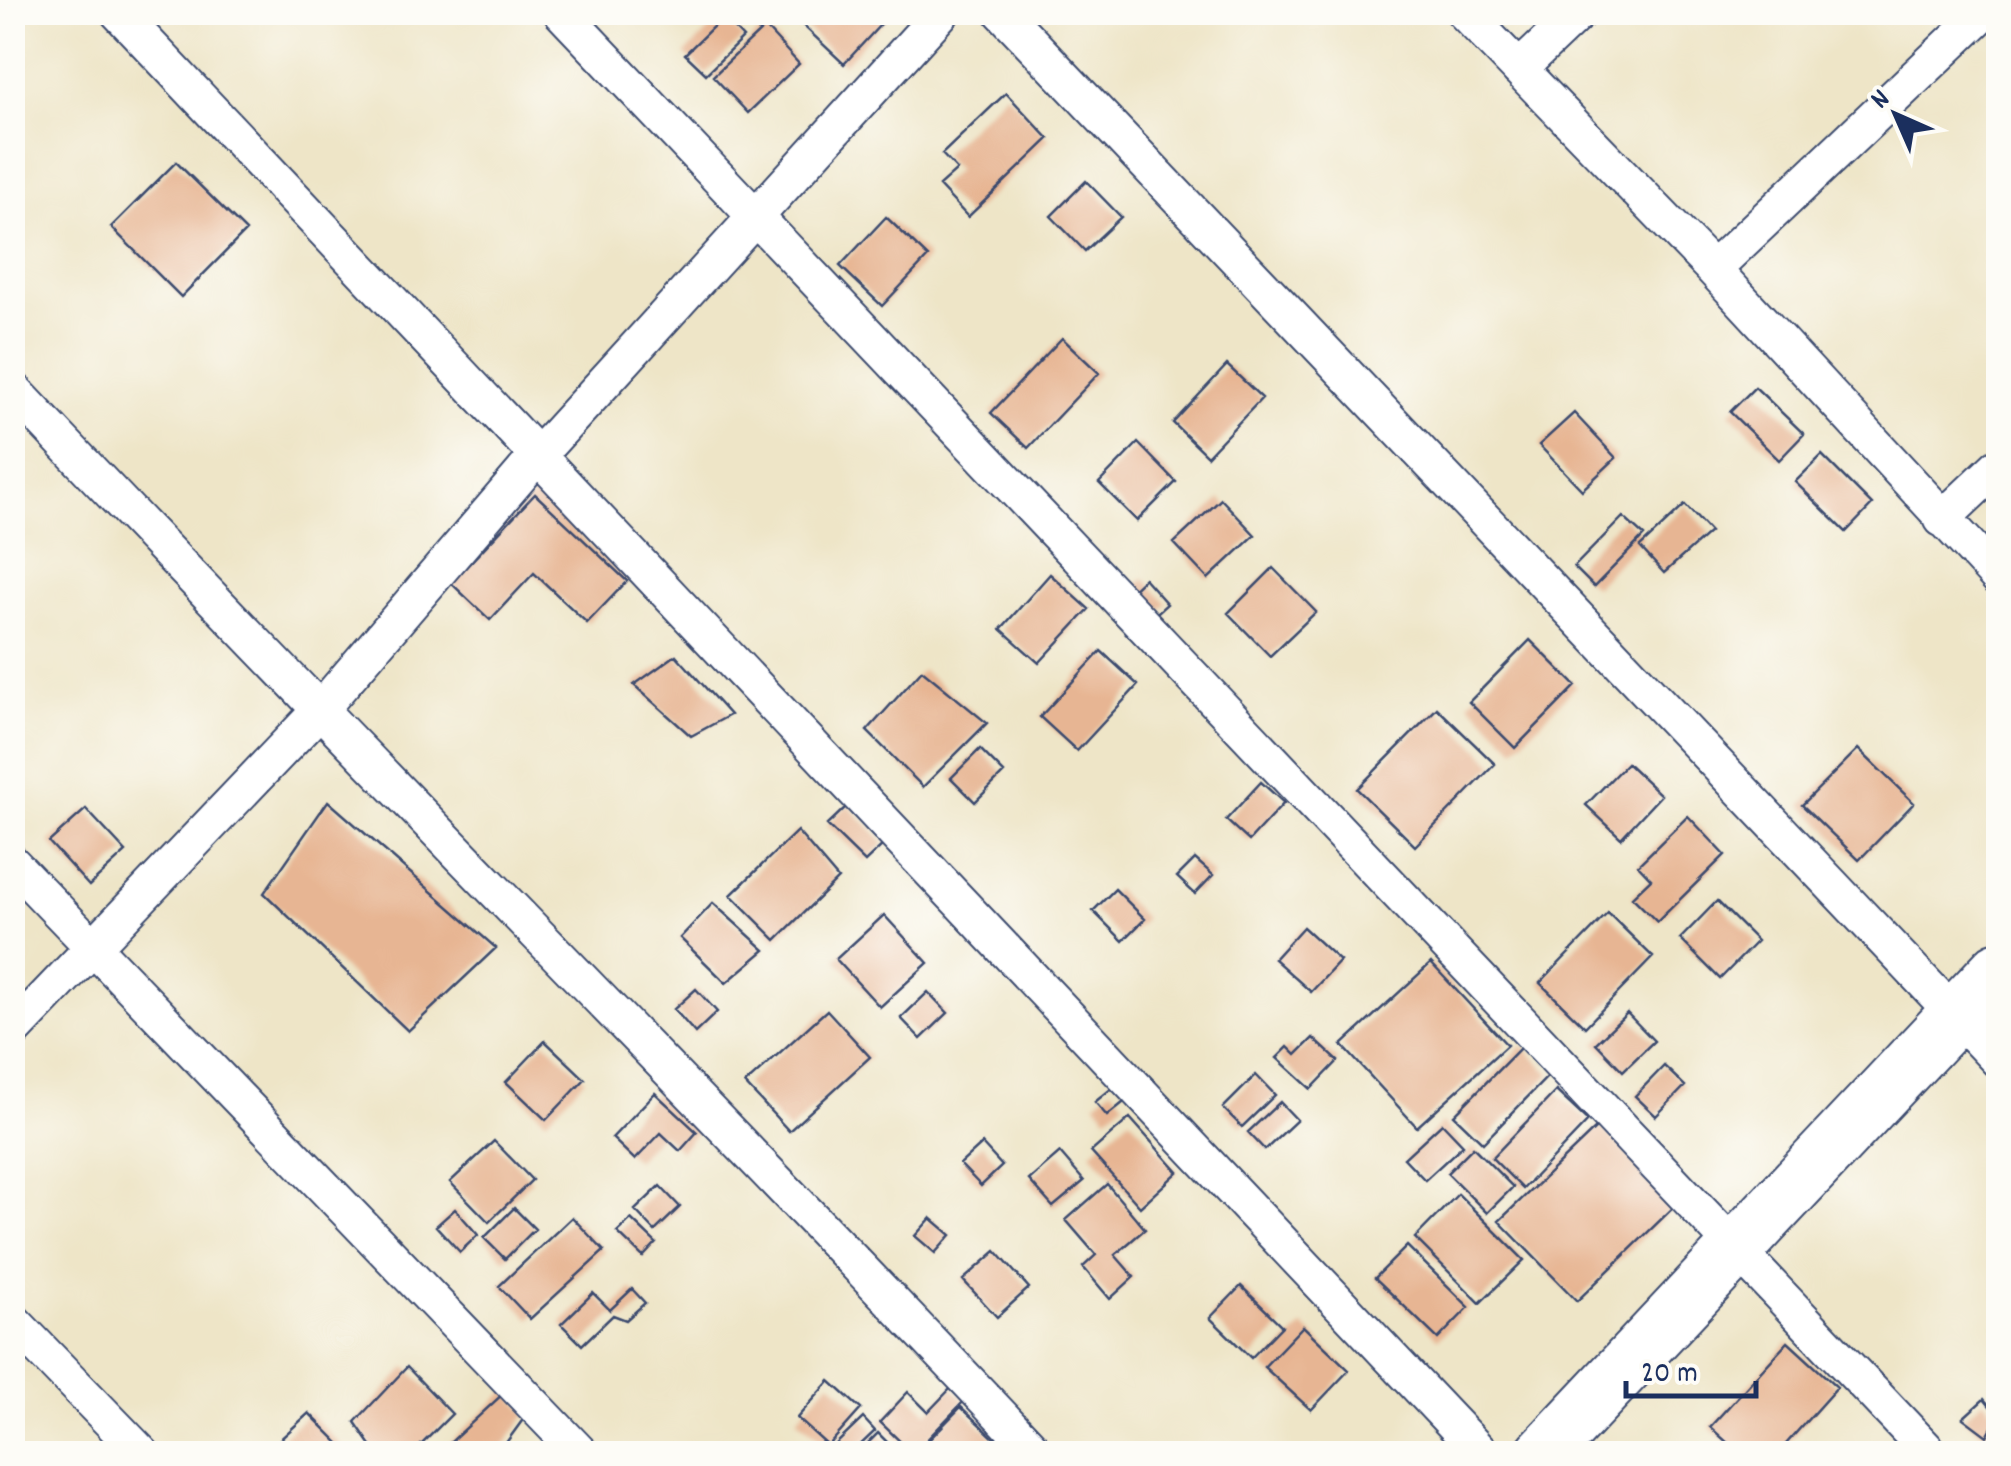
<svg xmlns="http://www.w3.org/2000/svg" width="2011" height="1466" font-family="Dekko,sans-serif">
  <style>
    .building { fill: #e7b593 }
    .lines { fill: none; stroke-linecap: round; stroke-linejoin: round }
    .minor-casing { stroke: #3b4a6e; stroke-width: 39 }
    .primary-casing { stroke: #3b4a6e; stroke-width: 59 }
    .minor { stroke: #fff; stroke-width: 35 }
    .primary { stroke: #fff; stroke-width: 55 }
  </style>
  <rect width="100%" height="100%" fill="#fdfcf7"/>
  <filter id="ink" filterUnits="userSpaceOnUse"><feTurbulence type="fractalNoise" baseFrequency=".01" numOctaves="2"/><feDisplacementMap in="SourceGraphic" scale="20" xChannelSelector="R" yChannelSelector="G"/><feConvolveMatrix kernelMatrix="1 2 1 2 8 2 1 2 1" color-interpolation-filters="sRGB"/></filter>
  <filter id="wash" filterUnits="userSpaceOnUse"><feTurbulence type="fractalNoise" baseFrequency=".0048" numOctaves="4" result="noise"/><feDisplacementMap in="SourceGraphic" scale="40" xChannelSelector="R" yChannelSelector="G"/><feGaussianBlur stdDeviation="2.25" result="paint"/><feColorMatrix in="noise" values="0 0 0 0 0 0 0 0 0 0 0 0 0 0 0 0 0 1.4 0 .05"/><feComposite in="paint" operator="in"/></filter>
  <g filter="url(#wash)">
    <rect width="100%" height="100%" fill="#eee5c7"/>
    <g id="blocks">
      <!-- building -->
      <path class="building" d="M 798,12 L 892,12 L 844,64 L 794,17 Z
        M 723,17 L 743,38 L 706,74 L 685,54 Z
        M 765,27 L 799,64 L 748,113 L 713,76 Z
        M 1006,93 L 1049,139 L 968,217 L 939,186 L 957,170 L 942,154 Z
        M 176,162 L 246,231 L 181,297 L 111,227 Z
        M 1086,181 L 1121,217 L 1085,251 L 1051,216 Z
        M 886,217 L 928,257 L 882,306 L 840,266 Z
        M 1062,338 L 1099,373 L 1028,448 L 991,413 Z
        M 1227,365 L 1262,398 L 1207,456 L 1173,423 Z
        M 1755,387 L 1804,434 L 1779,460 L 1730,412 Z
        M 1574,413 L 1616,458 L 1582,490 L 1539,445 Z
        M 1138,443 L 1176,482 L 1137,521 L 1099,483 Z
        M 1822,455 L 1872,505 L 1846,532 L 1795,482 Z
        M 535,494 L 627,581 L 587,623 L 534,573 L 490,620 L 451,583 Z
        M 1221,499 L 1255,535 L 1208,579 L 1174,543 Z
        M 1685,505 L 1710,532 L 1664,573 L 1640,547 Z
        M 1623,517 L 1644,536 L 1594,587 L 1574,567 Z
        M 1273,568 L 1316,612 L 1270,656 L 1228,613 Z
        M 1050,574 L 1089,609 L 1039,663 L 1001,629 Z
        M 1144,578 L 1167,604 L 1150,619 L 1127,594 Z
        M 1530,640 L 1576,686 L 1515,748 L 1469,702 Z
        M 1101,651 L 1138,685 L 1077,751 L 1040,717 Z
        M 676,655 L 730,715 L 691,736 L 634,685 Z
        M 922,670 L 987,723 L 923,787 L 867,731 Z
        M 1437,708 L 1495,764 L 1415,846 L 1357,789 Z
        M 980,749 L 1004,773 L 975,802 L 951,778 Z
        M 1858,749 L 1914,803 L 1859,860 L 1802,805 Z
        M 1627,763 L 1661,795 L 1621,838 L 1586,805 Z
        M 1261,782 L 1284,803 L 1249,841 L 1226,820 Z
        M 328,801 L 496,948 L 408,1031 L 264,893 Z
        M 848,805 L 885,843 L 865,862 L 827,825 Z
        M 86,809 L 126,852 L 89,886 L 49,842 Z
        M 1688,816 L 1725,855 L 1657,922 L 1632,897 L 1651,879 L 1638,865 Z
        M 797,831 L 838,879 L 776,940 L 731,895 Z
        M 1195,859 L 1213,875 L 1195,894 L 1177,877 Z
        M 1115,889 L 1145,919 L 1123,941 L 1093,911 Z
        M 1717,901 L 1757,941 L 1720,979 L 1680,939 Z
        M 713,903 L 765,950 L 726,983 L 680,938 Z
        M 1608,913 L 1653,957 L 1585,1027 L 1540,983 Z
        M 884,915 L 928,963 L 880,1007 L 836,959 Z
        M 1303,927 L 1340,961 L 1311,992 L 1274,959 Z
        M 1431,963 L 1507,1045 L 1417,1127 L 1342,1045 Z
        M 696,989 L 717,1012 L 695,1033 L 674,1009 Z
        M 928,992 L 948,1013 L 921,1039 L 901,1018 Z
        M 827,1010 L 870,1057 L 789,1131 L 745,1084 Z
        M 1627,1013 L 1654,1041 L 1623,1071 L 1596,1043 Z
        M 1313,1038 L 1338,1061 L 1311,1089 L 1277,1058 L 1288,1047 L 1296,1055 Z
        M 545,1041 L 585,1079 L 546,1120 L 506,1082 Z
        M 1522,1046 L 1550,1074 L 1483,1143 L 1454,1115 Z
        M 1664,1066 L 1685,1086 L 1656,1116 L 1635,1096 Z
        M 1256,1075 L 1275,1095 L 1242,1127 L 1223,1108 Z
        M 1112,1088 L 1124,1102 L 1107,1116 L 1095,1102 Z
        M 1556,1091 L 1588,1121 L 1523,1189 L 1492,1158 Z
        M 655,1093 L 697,1132 L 680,1151 L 661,1133 L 635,1160 L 612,1138 Z
        M 1280,1102 L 1297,1120 L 1265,1150 L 1248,1132 Z
        M 1130,1118 L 1178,1172 L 1140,1207 L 1091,1152 Z
        M 1442,1123 L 1463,1145 L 1425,1180 L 1404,1158 Z
        M 1599,1125 L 1676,1205 L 1577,1301 L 1499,1221 Z
        M 494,1141 L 532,1180 L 489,1222 L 450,1182 Z
        M 982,1144 L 1002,1166 L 981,1186 L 960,1164 Z
        M 1473,1147 L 1513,1187 L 1487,1213 L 1447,1173 Z
        M 1060,1153 L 1084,1181 L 1053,1207 L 1029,1180 Z
        M 1107,1184 L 1145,1229 L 1115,1255 L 1134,1277 L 1110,1299 L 1083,1267 L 1096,1255 L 1066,1220 Z
        M 660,1186 L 680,1207 L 655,1231 L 635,1210 Z
        M 1458,1194 L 1524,1260 L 1480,1303 L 1415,1238 Z
        M 514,1208 L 535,1229 L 505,1259 L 484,1238 Z
        M 455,1209 L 478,1235 L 460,1252 L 436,1226 Z
        M 572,1217 L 604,1251 L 530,1319 L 499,1286 Z
        M 931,1218 L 951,1235 L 935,1253 L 915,1236 Z
        M 631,1219 L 656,1243 L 643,1257 L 617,1232 Z
        M 1407,1246 L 1469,1307 L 1438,1339 L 1375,1278 Z
        M 996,1251 L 1029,1288 L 997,1317 L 963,1280 Z
        M 1241,1286 L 1282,1326 L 1251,1358 L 1210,1318 Z
        M 632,1289 L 645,1303 L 626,1320 L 613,1315 L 582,1345 L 561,1324 L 593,1293 L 610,1310 Z
        M 1303,1326 L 1349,1370 L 1311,1410 L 1264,1367 Z
        M 1788,1342 L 1837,1387 L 1777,1454 L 1740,1454 L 1710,1427 Z
        M 407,1367 L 452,1414 L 412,1454 L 377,1454 L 355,1422 Z
        M 830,1381 L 861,1409 L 828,1446 L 797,1418 Z
        M 952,1387 L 965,1400 L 913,1454 L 880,1422 L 908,1392 L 928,1412 Z
        M 507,1390 L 527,1414 L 503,1447 L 509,1454 L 438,1454 Z
        M 1984,1399 L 1998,1416 L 1987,1436 L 1963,1418 Z
        M 961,1407 L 996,1440 L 983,1454 L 935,1454 L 925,1444 Z
        M 309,1413 L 345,1449 L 341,1454 L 264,1454 Z
        M 863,1418 L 875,1431 L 851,1454 L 843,1454 L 835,1445 Z
        M 878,1433 L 899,1454 L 857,1454 Z"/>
    </g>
  </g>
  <g filter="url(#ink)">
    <use href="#blocks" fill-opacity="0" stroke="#3b4a6e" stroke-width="2.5"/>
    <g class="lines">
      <!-- minor casing -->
      <g class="minor-casing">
        <path id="minor" d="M 118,12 L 1482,1454
          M 561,12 L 1931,1454
          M 1002,12 L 1998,1060
          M 1464,12 L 1713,269 L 1998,577
          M 1519,69 L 1579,12
          M 1713,269 L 1984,12
          M 12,388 C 350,747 699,1095 1037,1454
          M 1942,519 L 1998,466
          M 12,863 L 581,1454
          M 12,1032 L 318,712 L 538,455 L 942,12
          M 12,1320 L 142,1454"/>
      </g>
      <!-- primary casing -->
      <g class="primary-casing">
        <path id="primary" d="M 1543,1454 L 1998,970"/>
      </g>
      <!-- minor -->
      <use href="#minor" class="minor"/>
      <!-- primary -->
      <use href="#primary" class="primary"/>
    </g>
  </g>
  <!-- margin -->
  <rect width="2011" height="1466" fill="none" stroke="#fdfcf7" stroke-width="50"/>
  <!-- north arrow -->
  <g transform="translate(1896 115) rotate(315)" stroke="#fdfcf7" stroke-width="8" paint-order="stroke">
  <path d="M0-8L18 38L0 25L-18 38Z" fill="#1b2f5e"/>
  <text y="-15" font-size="28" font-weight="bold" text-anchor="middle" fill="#1b2f5e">N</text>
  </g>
  <!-- scale -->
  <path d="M1626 1381v15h130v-15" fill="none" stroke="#1b2f5e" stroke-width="5"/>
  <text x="1641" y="1381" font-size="30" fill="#1b2f5e" stroke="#fdfcf7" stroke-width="8" paint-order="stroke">20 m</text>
</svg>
